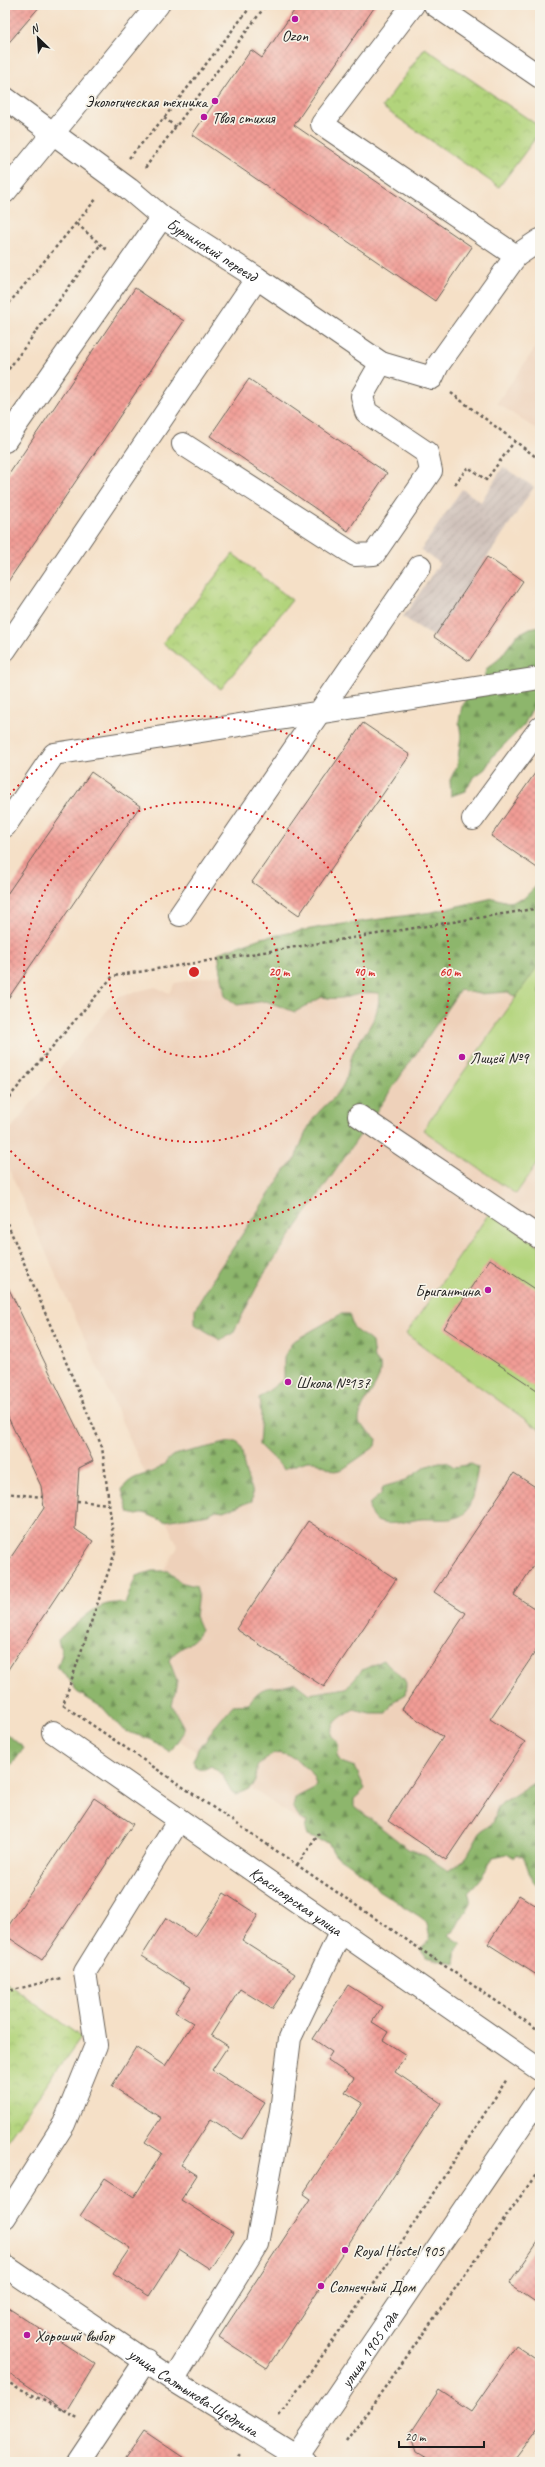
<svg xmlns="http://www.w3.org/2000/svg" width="545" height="2467" font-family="Caveat,sans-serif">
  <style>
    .built { fill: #eed1ba }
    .industrial { fill: url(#industrial-furrows) }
    .forest { fill: url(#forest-firs); stroke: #546944 }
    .park { fill: url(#park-crowns); stroke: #67784c }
    .pitch { fill: #b2d47c; stroke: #67784c }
    .building { fill: url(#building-cross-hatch) }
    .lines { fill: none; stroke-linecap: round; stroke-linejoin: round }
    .minor-casing { stroke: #686158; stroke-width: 24 }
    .path { stroke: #686158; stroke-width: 2.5; stroke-dasharray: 3 3; stroke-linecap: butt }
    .minor { stroke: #fff; stroke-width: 22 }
    .ring { fill: none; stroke: #d62828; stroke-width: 2; stroke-dasharray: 2 4 }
    .poi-dot { fill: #b5179e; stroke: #f7f3e8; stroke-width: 1.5 }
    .labels { text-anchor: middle; stroke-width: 3.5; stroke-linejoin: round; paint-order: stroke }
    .poi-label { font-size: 16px; fill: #1c1c1c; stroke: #f7f3e8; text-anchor: start }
    .street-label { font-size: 16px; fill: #1c1c1c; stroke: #f7f3e8 }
    .centre { fill: #d62828; stroke: #f7f3e8; stroke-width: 2 }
    .ring-label { font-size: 12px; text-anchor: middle; font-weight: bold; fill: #d62828; stroke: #f7f3e8; stroke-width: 3.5; stroke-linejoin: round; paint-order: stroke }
  </style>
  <defs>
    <pattern id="industrial-furrows" width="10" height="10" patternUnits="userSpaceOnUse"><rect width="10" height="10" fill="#cfc1ba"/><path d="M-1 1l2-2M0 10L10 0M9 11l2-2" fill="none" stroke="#b1a59f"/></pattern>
    <pattern id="forest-firs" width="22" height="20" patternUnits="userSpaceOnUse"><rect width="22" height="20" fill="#8db66c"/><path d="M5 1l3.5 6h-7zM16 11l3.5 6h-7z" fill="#729358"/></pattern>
    <pattern id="park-crowns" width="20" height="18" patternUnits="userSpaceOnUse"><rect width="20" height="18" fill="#b2d47c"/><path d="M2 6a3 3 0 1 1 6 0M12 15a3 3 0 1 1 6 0" fill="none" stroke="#98b56b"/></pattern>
    <pattern id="building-cross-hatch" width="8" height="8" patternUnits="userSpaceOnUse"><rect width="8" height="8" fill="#f19c95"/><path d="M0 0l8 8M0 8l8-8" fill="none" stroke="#ce8680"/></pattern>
  </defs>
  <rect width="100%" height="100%" fill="#f7f3e8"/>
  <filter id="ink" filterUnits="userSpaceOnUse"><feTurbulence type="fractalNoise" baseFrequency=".025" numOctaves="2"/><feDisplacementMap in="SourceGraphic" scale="8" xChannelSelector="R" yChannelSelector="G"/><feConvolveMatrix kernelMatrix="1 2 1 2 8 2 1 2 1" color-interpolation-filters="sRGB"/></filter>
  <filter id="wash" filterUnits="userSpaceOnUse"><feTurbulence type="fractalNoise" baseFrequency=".012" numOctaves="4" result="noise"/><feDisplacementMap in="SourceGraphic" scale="16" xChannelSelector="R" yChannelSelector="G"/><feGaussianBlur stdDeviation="0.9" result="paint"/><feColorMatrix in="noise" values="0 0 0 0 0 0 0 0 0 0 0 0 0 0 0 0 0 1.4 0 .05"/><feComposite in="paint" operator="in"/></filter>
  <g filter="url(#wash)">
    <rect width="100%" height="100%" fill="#f5e0c7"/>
    <!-- built -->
    <path class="built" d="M 540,341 L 540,432 L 497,403 Z
      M 540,916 L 540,1246 L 406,1334 L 540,1430 L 540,1853 L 506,1829 L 446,1919 L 92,1682 L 178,1547 L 5,1161 L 5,1136 L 119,996 L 155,987 L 169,993 L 175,983 Z"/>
    <!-- industrial -->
    <path class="industrial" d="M 503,467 L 534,487 L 434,637 L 403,617 L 440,563 L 421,550 L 462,489 L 481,502 Z"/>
    <!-- forest -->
    <path class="forest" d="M 540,626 L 540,701 L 531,711 L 524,725 L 493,756 L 485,769 L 473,778 L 465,791 L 451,796 L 450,780 L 457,766 L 461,736 L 459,721 L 462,706 L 469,693 L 483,684 L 486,669 L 499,659 L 517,635 L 530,628 Z
      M 540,882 L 540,1016 L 508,992 L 479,994 L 460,990 L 262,1277 L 233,1333 L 220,1340 L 195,1324 L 195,1309 L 219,1269 L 288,1166 L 294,1162 C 300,1147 305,1131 314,1118 C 323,1105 338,1097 344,1083 C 349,1073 349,1061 354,1051 C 366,1028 379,1021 379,993 C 356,990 347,1003 322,997 L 295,1012 L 266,1001 L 237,1005 L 225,996 L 218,953 L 261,938 L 322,927 L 432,912 L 493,898 L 508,902 L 523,899 Z
      M 341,1314 L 349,1314 C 355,1336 357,1329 372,1342 L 374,1359 L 380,1364 C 383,1386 358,1401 359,1423 L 377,1439 L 376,1446 L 343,1469 L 335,1471 L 315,1461 L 307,1461 L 284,1469 L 259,1445 L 261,1414 L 259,1398 L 284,1379 L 284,1357 L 292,1342 Z
      M 230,1442 L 238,1442 C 244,1451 242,1460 245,1470 C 247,1482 255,1488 252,1501 L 224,1511 L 216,1510 L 209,1514 L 164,1521 L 144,1513 L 137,1515 L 129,1513 L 122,1490 C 131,1473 149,1477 162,1466 C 167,1462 168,1458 174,1455 Z
      M 439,1462 L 447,1462 L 454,1467 L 471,1464 L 478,1467 C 477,1475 471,1508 466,1512 C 454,1523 436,1518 421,1519 C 404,1521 369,1534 369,1504 L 381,1494 L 383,1487 L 406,1480 L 425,1467 Z
      M 152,1571 L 169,1571 L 179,1582 L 196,1586 L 198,1593 L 195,1616 L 201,1630 C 194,1645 177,1647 169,1660 L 177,1681 L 172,1706 L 183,1726 L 183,1733 L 170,1752 L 152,1740 L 123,1730 L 103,1708 L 77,1692 L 69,1678 L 57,1668 L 62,1654 L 58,1640 C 64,1633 71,1629 77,1623 C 93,1610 104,1600 125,1604 L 136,1576 Z
      M 384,1660 C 393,1674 410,1674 406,1694 L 394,1701 L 386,1713 L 370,1713 L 354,1709 C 343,1716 332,1720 331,1735 C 339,1742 340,1746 337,1756 L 341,1762 L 355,1767 L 365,1789 L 354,1799 L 354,1806 L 408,1849 L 423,1854 L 448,1871 L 465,1859 L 480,1832 L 493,1823 L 497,1809 L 502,1803 L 540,1779 L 540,1888 C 526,1875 531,1871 523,1857 L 516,1855 L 513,1858 L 507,1854 L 493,1857 C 486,1871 479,1881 468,1892 C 473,1904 469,1907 462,1917 C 456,1926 459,1926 449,1935 L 462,1944 L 457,1949 L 455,1964 L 425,1957 L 421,1950 L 430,1939 L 427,1924 L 422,1918 L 378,1890 L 369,1878 L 335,1855 L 328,1843 L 307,1836 L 305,1829 L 307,1822 L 300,1819 L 293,1806 L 295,1798 L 316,1787 C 317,1772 290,1750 275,1754 C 268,1756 261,1762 257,1766 C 257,1784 253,1789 236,1794 L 230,1790 L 223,1775 L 211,1766 L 205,1769 L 197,1768 L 193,1761 L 199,1747 L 205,1742 L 213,1729 L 233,1705 L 248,1704 C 266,1679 271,1692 295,1683 L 309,1694 L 346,1688 L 362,1670 Z
      M 5,1733 L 24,1748 L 5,1774 Z"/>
    <!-- park -->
    <path class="park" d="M 425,48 L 540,127 L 540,132 L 499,187 L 382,107 Z
      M 233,554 L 292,600 L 221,689 L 163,643 Z
      M 5,1982 L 81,2037 L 5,2143 Z"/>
    <!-- pitch -->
    <path class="pitch" d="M 540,963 L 540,1159 L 516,1194 L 423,1130 Z
      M 490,1212 L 540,1246 L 540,1430 L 406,1334 Z"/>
    <g id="blocks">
      <!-- building -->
      <path class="building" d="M 5,5 L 41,5 L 5,47 Z
        M 298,5 L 376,5 L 294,125 L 472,247 L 435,301 L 192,135 L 251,50 L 262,58 Z
        M 135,288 L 184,321 L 5,586 L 5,480 Z
        M 249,379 L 387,473 L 348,531 L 210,436 Z
        M 487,557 L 523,581 L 469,661 L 434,637 Z
        M 363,723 L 410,755 L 299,915 L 252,882 Z
        M 540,766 L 540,870 L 491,836 Z
        M 91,772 L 140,806 L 5,1003 L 5,897 Z
        M 490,1259 L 540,1292 L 540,1392 L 444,1328 Z
        M 5,1281 L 93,1461 L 79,1468 L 75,1529 L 93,1541 L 5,1674 L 5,1566 L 44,1508 L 41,1486 L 5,1411 Z
        M 514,1473 L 540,1490 L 540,1556 L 514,1595 L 540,1612 L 540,1645 L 490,1719 L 525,1742 L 446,1860 L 388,1821 L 443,1737 L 402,1709 L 466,1613 L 434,1592 Z
        M 308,1521 L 396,1579 L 324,1687 L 236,1629 Z
        M 94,1798 L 133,1824 L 42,1960 L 5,1935 L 5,1931 Z
        M 224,1893 L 258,1915 L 242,1940 L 295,1974 L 272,2009 L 240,1989 L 211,2035 L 228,2046 L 212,2070 L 265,2103 L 242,2139 L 211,2119 L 181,2165 L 197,2175 L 181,2200 L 234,2233 L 210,2269 L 179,2249 L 149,2296 L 113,2273 L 130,2248 L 80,2216 L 105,2178 L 134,2197 L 162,2153 L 145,2142 L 161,2118 L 112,2086 L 136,2047 L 165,2066 L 193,2023 L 175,2012 L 191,1988 L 142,1956 L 166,1918 L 195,1937 Z
        M 519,1895 L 540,1908 L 540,1977 L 488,1944 Z
        M 348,1985 L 382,2007 L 372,2022 L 388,2032 L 383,2040 L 406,2055 L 395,2072 L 441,2103 L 267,2368 L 219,2337 L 310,2199 L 303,2194 L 363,2103 L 345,2092 L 354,2078 L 327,2060 L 332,2052 L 313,2039 Z
        M 540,2239 L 540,2305 L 509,2284 Z
        M 5,2306 L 95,2364 L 66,2412 L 5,2371 Z
        M 516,2346 L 540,2362 L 540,2425 L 512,2462 L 431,2462 L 416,2453 L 410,2434 L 439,2390 L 471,2411 Z
        M 144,2431 L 190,2462 L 123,2462 Z"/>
    </g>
  </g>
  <g filter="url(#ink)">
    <use href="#blocks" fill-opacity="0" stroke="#686158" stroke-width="1"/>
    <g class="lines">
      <!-- minor casing -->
      <g class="minor-casing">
        <g id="minor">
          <path d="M 413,5 L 322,124 L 516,256"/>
          <path d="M 435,5 L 540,77"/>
          <path id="s1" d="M 5,98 L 129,189 L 162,217 L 257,278 L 381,363 L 432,378 L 438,365 L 516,256 L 540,240"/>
          <path d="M 5,192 L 158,5"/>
          <path d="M 5,441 L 162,217"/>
          <path d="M 183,444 L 355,555 L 374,554 L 431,471 L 427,453 L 366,412 L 362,396 L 381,363"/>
          <path d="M 5,650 L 257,278"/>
          <path d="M 473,819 L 540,728"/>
          <path d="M 5,826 L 54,754 L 540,678"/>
          <path d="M 180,915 L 420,566"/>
          <path d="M 359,1116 L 540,1238"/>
          <path id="s2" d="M 53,1732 L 540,2070"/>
          <path d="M 5,2217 L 64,2124 L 96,2045 L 85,1972 L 179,1820"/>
          <path id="s3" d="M 5,2266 L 173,2380 L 305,2462"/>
          <path d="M 173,2380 L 257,2244 L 281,2111 L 290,2038 L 341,1931"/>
          <path d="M 78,2462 L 146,2360"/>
          <path id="s4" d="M 292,2462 L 540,2097"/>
        </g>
      </g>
      <!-- path -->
      <path class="path" d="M 164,118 L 176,127
        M 129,158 L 164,118 L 252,5
        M 145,168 L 266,5
        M 77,224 L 107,250
        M 5,308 L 97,198
        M 5,374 L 100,245
        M 451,393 L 540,460
        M 455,484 L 468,467 L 486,480 L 514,442
        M 5,1102 L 113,976 L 540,908
        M 5,1218 L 102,1447 L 115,1552 L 63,1705
        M 5,1493 L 43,1497
        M 77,1501 L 109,1504
        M 63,1705 L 540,2031
        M 297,1865 L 319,1834
        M 5,1992 L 61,1978
        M 5,2381 L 78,2418
        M 279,2416 L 381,2274 L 507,2079
        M 346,2442 L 540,2169
        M 235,2462 L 242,2454"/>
      <!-- minor -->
      <use href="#minor" class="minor"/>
    </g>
  </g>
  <!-- distance rings -->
  <g class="ring">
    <circle cx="194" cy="972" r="85"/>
    <circle cx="194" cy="972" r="170"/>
    <path d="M5 799A256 256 0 1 1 5 1145"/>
  </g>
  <!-- markers -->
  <g class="poi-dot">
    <circle cx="295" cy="19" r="4"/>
    <circle cx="215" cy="101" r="4"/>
    <circle cx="204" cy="117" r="4"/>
    <circle cx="462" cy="1057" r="4"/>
    <circle cx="488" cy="1290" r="4"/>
    <circle cx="288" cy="1382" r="4"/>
    <circle cx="345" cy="2250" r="4"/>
    <circle cx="321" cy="2286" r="4"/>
    <circle cx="27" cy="2335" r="4"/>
  </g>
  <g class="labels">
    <!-- poi labels -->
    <g class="poi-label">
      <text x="295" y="41" text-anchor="middle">Ozon</text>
      <text x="207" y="107" text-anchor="end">Экологическая техника</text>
      <text x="212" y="123">Твоя стихия</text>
      <text x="470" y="1063">Лицей №9</text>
      <text x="480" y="1296" text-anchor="end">Бригантина</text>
      <text x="296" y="1388">Школа №137</text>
      <text x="353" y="2256">Royal Hostel 905</text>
      <text x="329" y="2292">Солнечный Дом</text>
      <text x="35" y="2341">Хороший выбор</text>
    </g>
    <!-- street labels -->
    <g class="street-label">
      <text dy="6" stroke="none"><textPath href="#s1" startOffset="257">Бурлинский переезд</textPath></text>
      <text dy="6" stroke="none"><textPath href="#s2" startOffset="296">Красноярская улица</textPath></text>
      <text dy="6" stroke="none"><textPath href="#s4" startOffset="137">улица 1905 года</textPath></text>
      <text dy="6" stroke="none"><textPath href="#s3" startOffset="227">улица Салтыкова-Щедрина</textPath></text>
    </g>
  </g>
  <circle cx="194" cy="972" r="6" class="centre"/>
  <g class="ring-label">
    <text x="279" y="976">20 m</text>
    <text x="364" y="976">40 m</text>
    <text x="450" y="976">60 m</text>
  </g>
  <!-- margin -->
  <rect width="545" height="2467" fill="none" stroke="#f7f3e8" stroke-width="20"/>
  <!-- north arrow -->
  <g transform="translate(38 38) rotate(335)" stroke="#f7f3e8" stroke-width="3" paint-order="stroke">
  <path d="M0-3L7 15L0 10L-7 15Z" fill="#1c1c1c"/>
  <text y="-6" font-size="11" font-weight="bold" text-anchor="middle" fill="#1c1c1c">N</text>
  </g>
  <!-- scale -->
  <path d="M399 2441v6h85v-6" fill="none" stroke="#1c1c1c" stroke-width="2"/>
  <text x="405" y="2441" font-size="12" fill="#1c1c1c" stroke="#f7f3e8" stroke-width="3" paint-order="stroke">20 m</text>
</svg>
